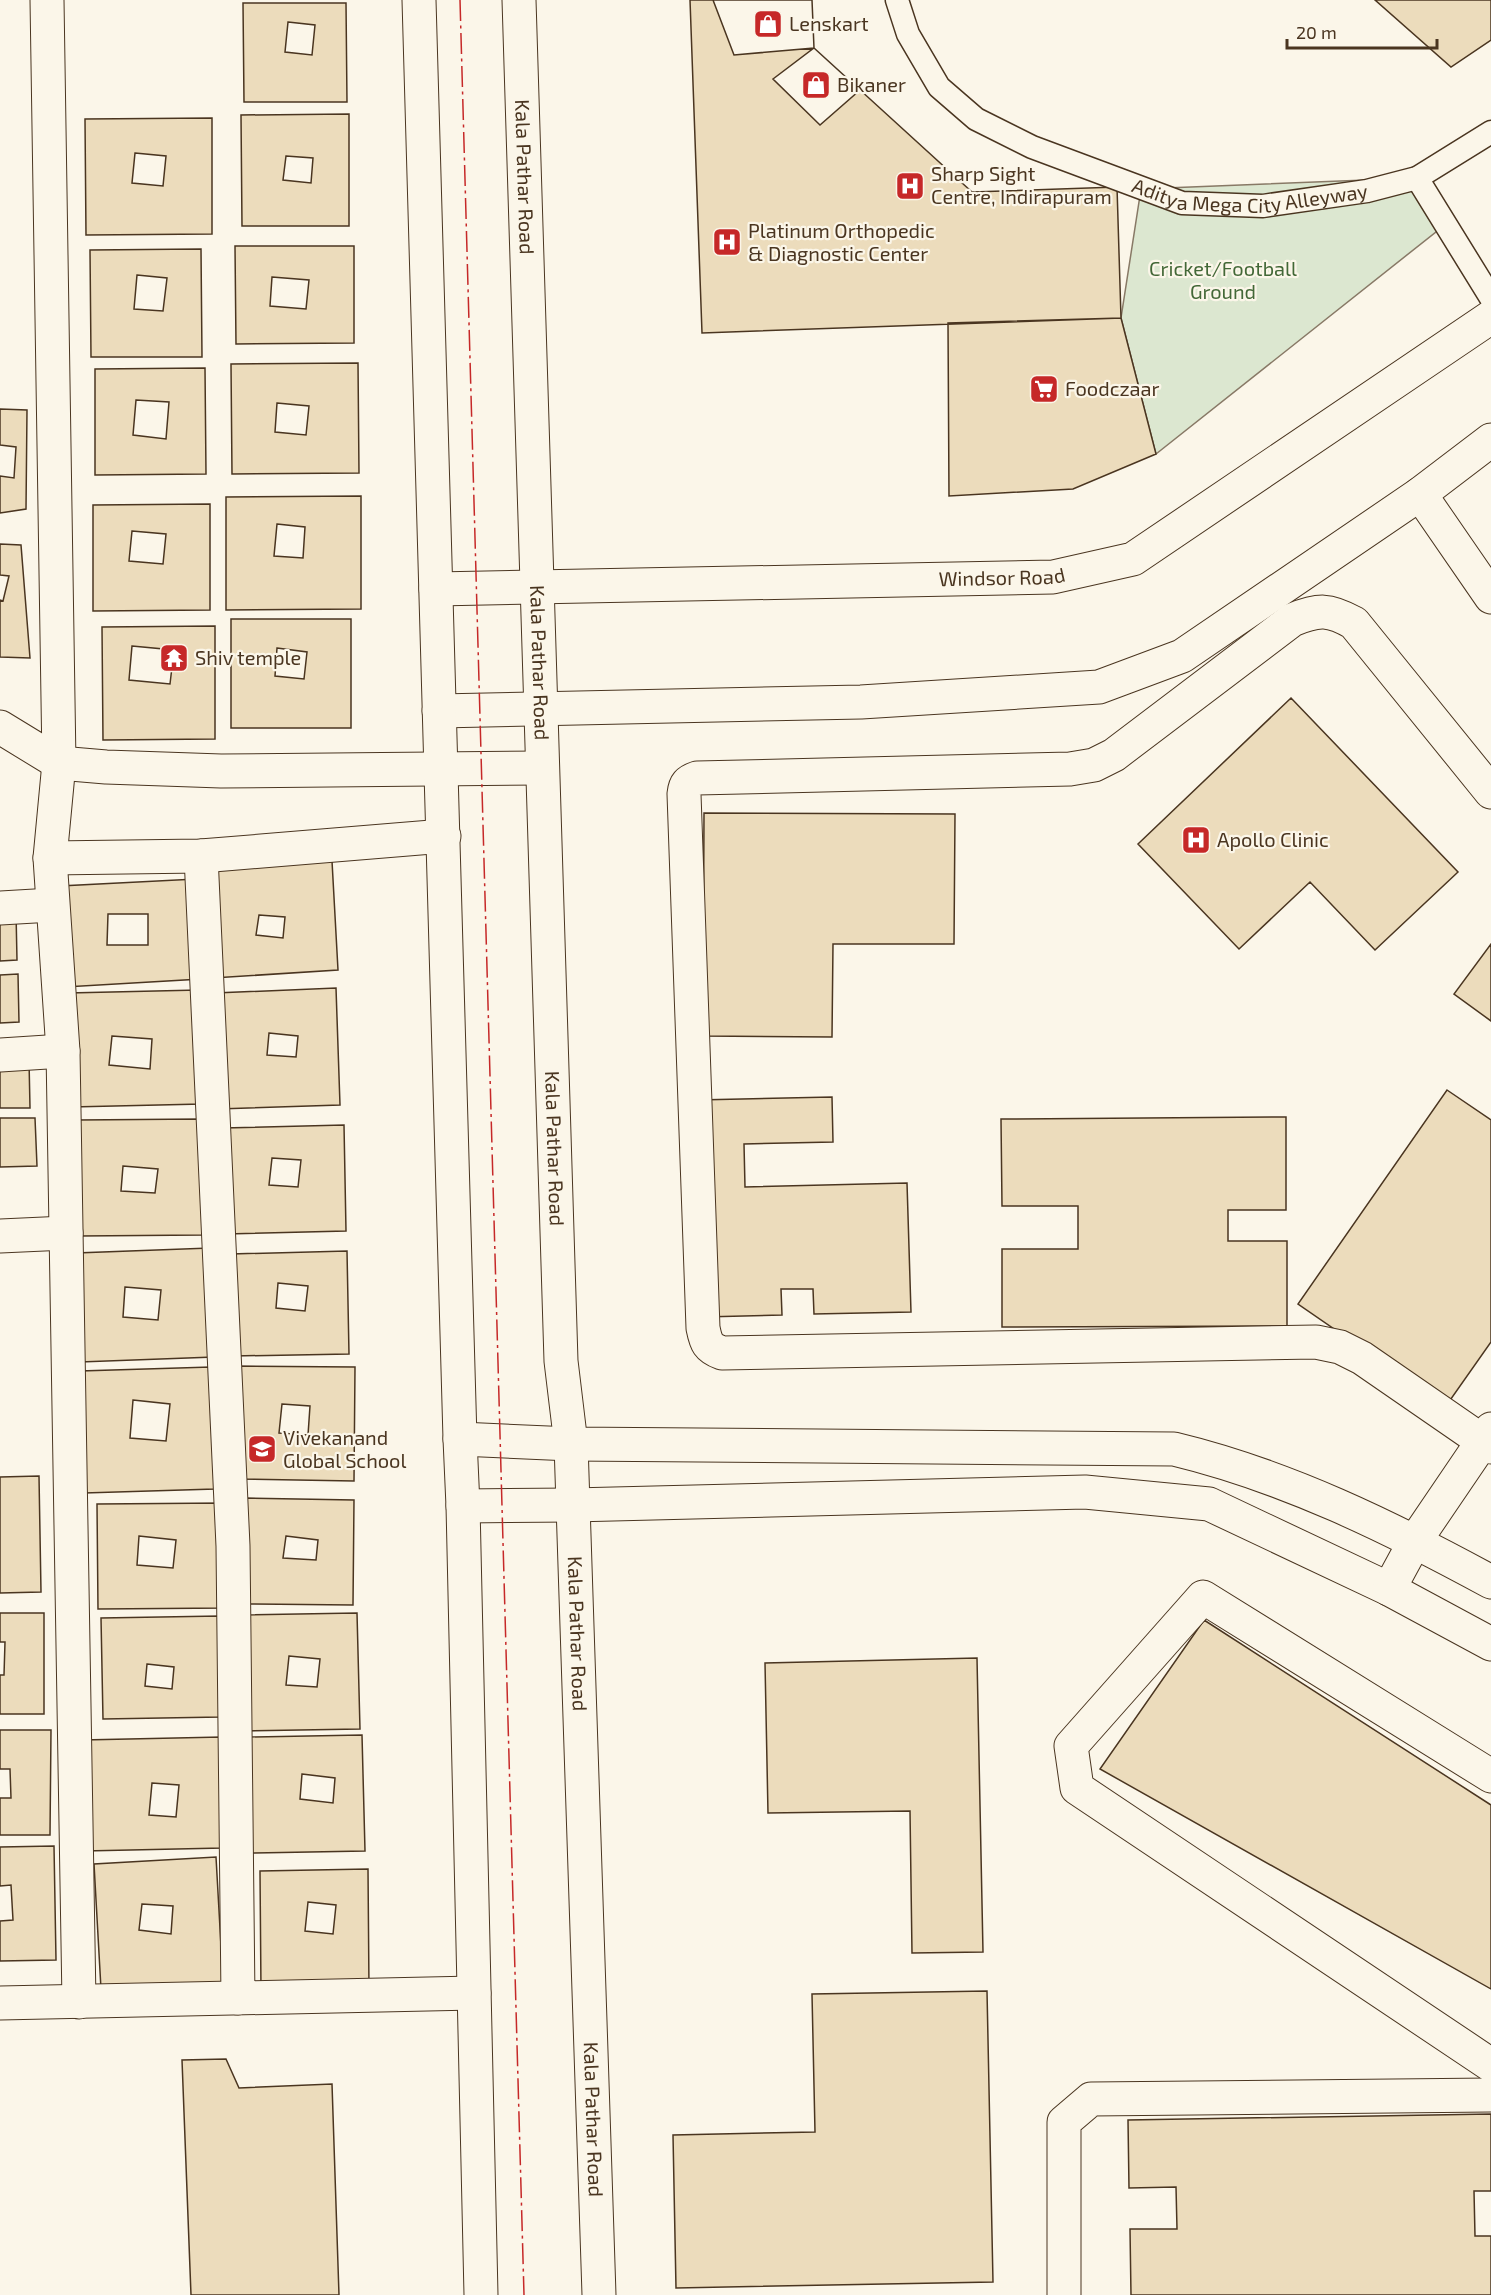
<svg xmlns="http://www.w3.org/2000/svg" width="1491" height="2295" font-family="'Exo 2',sans-serif">
  <style>
    .green { fill: #dce7d0; stroke: #887966; stroke-width: 1.5 }
    .building { fill: #ecdcbc; stroke: #4a3520; stroke-width: 1.5; fill-rule: evenodd }
    .lines { fill: none; stroke-linecap: round; stroke-linejoin: round }
    .lane-casing { stroke: #4a3520; stroke-width: 25 }
    .street-casing { stroke: #4a3520; stroke-width: 35 }
    .secondary-casing { stroke: #4a3520; stroke-width: 35 }
    .lane { stroke: #fbf6e9; stroke-width: 22 }
    .street { stroke: #fbf6e9; stroke-width: 33 }
    .secondary { stroke: #fbf6e9; stroke-width: 33 }
    .power { stroke: #c62828; stroke-width: 1.5; stroke-dasharray: 21 4.5 3 4.5; stroke-linecap: butt }
    .labels { text-anchor: middle; stroke-width: 4.5; stroke-linejoin: round; paint-order: stroke }
    .poi-label { font-size: 20px; fill: #4a3520; stroke: #fbf6e9; text-anchor: start }
    .street-label { font-size: 20px; fill: #4a3520; stroke: #fbf6e9 }
    .park-label { font-size: 20px; fill: #436837; stroke: #fbf6e9 }
  </style>
  <rect width="100%" height="100%" fill="#fbf6e9"/>
  <!-- green -->
  <path class="green" d="M 1417,178 L 1446,224 L 1156,454 L 1121,318 L 1141,189 Z"/>
  <!-- building -->
  <path class="building" d="M 690,0 L 812,0 L 814,48 L 972,192 L 1117,187 L 1121,318 L 702,333 Z
    M 713,0 L 812,0 L 814,48 L 734,55 Z
    M 1375,0 L 1491,0 L 1491,40 L 1451,67 Z
    M 243,3 L 346,3 L 347,102 L 244,102 ZM 288,22 L 315,25 L 312,55 L 285,52 Z
    M 814,48 L 860,90 L 820,125 L 773,79 Z
    M 349,114 L 349,226 L 242,226 L 241,115 ZM 286,156 L 313,158 L 311,183 L 283,180 Z
    M 212,118 L 212,234 L 86,235 L 85,119 ZM 135,153 L 166,156 L 163,186 L 132,183 Z
    M 235,246 L 354,246 L 354,343 L 236,344 ZM 272,277 L 309,280 L 306,309 L 270,306 Z
    M 201,249 L 202,357 L 91,357 L 90,250 ZM 137,275 L 167,278 L 163,311 L 134,309 Z
    M 1121,318 L 1156,454 L 1073,489 L 949,496 L 948,323 Z
    M 358,363 L 359,473 L 232,474 L 231,364 ZM 277,403 L 309,406 L 306,435 L 275,432 Z
    M 205,368 L 206,474 L 95,475 L 95,369 ZM 136,400 L 169,402 L 166,439 L 133,435 Z
    M 0,409 L 27,410 L 26,509 L 0,513 L 0,476 L 14,478 L 16,447 L 0,445 Z
    M 361,496 L 361,609 L 226,610 L 226,497 ZM 277,524 L 305,527 L 303,558 L 274,556 Z
    M 210,504 L 210,610 L 93,611 L 93,505 ZM 132,531 L 166,534 L 163,564 L 129,561 Z
    M 0,544 L 21,545 L 30,658 L 0,657 L 0,600 L 3,601 L 9,576 L 0,575 Z
    M 231,619 L 351,619 L 351,728 L 231,728 ZM 277,648 L 307,652 L 304,679 L 275,676 Z
    M 215,626 L 215,739 L 103,740 L 102,627 ZM 132,646 L 174,650 L 170,684 L 129,680 Z
    M 1291,698 L 1458,872 L 1375,950 L 1310,882 L 1239,949 L 1138,844 Z
    M 704,813 L 955,814 L 954,944 L 833,944 L 832,1037 L 703,1036 Z
    M 332,861 L 338,970 L 213,978 L 207,867 ZM 259,915 L 285,917 L 283,938 L 256,935 Z
    M 196,879 L 201,979 L 65,987 L 60,886 ZM 108,914 L 148,914 L 148,945 L 107,945 Z
    M 0,912 L 16,912 L 17,960 L 0,961 Z
    M 1491,944 L 1491,1021 L 1454,994 Z
    M 18,974 L 19,1022 L 0,1023 L 0,975 Z
    M 336,988 L 340,1105 L 218,1109 L 215,993 ZM 269,1033 L 298,1036 L 296,1057 L 267,1055 Z
    M 199,990 L 202,1104 L 71,1107 L 68,993 ZM 112,1036 L 152,1039 L 150,1069 L 109,1065 Z
    M 0,1060 L 29,1060 L 30,1108 L 0,1108 Z
    M 1447,1090 L 1491,1120 L 1491,1342 L 1446,1406 L 1298,1304 Z
    M 832,1097 L 833,1142 L 744,1144 L 745,1187 L 907,1183 L 911,1312 L 814,1314 L 813,1289 L 781,1289 L 782,1315 L 703,1317 L 697,1100 Z
    M 1286,1117 L 1286,1210 L 1228,1210 L 1228,1241 L 1287,1241 L 1287,1326 L 1002,1327 L 1002,1249 L 1078,1249 L 1078,1206 L 1002,1206 L 1001,1119 Z
    M 0,1118 L 35,1118 L 37,1166 L 0,1167 Z
    M 202,1119 L 203,1235 L 79,1236 L 77,1120 ZM 123,1166 L 158,1169 L 155,1193 L 121,1191 Z
    M 344,1125 L 346,1231 L 226,1234 L 223,1128 ZM 272,1158 L 301,1160 L 298,1187 L 269,1185 Z
    M 210,1248 L 214,1357 L 80,1362 L 76,1253 ZM 125,1287 L 161,1290 L 158,1320 L 123,1317 Z
    M 347,1251 L 349,1354 L 234,1356 L 231,1254 ZM 278,1283 L 308,1286 L 305,1311 L 276,1308 Z
    M 236,1366 L 355,1367 L 354,1481 L 235,1479 ZM 282,1404 L 310,1406 L 308,1435 L 279,1433 Z
    M 211,1367 L 215,1489 L 84,1493 L 80,1371 ZM 133,1400 L 170,1404 L 166,1441 L 130,1438 Z
    M 39,1476 L 41,1592 L 0,1593 L 0,1477 Z
    M 246,1498 L 354,1500 L 353,1605 L 245,1604 ZM 286,1536 L 318,1540 L 316,1560 L 283,1558 Z
    M 226,1503 L 227,1608 L 98,1609 L 97,1504 ZM 139,1536 L 176,1540 L 173,1568 L 137,1565 Z
    M 0,1613 L 44,1613 L 44,1714 L 0,1714 L 0,1675 L 4,1675 L 5,1642 L 0,1642 Z
    M 357,1613 L 360,1729 L 242,1731 L 240,1615 ZM 289,1656 L 320,1659 L 317,1687 L 286,1685 Z
    M 220,1616 L 221,1717 L 103,1719 L 101,1618 ZM 147,1664 L 174,1667 L 172,1689 L 145,1686 Z
    M 1204,1620 L 1491,1805 L 1491,1989 L 1100,1769 Z
    M 977,1658 L 983,1952 L 912,1953 L 910,1811 L 768,1813 L 765,1663 Z
    M 0,1730 L 51,1730 L 50,1835 L 0,1835 L 0,1798 L 11,1798 L 10,1769 L 0,1769 Z
    M 362,1735 L 365,1851 L 249,1853 L 247,1737 ZM 302,1774 L 335,1778 L 333,1803 L 300,1799 Z
    M 222,1737 L 223,1848 L 84,1851 L 82,1740 ZM 152,1783 L 179,1785 L 176,1817 L 149,1815 Z
    M 54,1846 L 56,1960 L 0,1961 L 0,1921 L 13,1920 L 11,1885 L 0,1886 L 0,1847 Z
    M 216,1857 L 223,1982 L 101,1989 L 94,1864 ZM 142,1904 L 173,1906 L 171,1934 L 139,1930 Z
    M 368,1869 L 369,1989 L 261,1991 L 260,1871 ZM 308,1902 L 336,1905 L 333,1934 L 305,1931 Z
    M 987,1991 L 993,2282 L 676,2288 L 673,2135 L 815,2132 L 812,1994 Z
    M 226,2059 L 239,2088 L 332,2084 L 339,2295 L 191,2295 L 182,2060 Z
    M 1491,2114 L 1491,2191 L 1474,2191 L 1475,2236 L 1491,2236 L 1491,2295 L 1131,2295 L 1130,2229 L 1177,2229 L 1176,2187 L 1129,2188 L 1128,2120 Z"/>
  <g class="lines">
    <!-- lane casing -->
    <g class="lane-casing">
      <g id="lane">
        <path id="s1" d="M 897,0 L 908,34 L 939,87 L 976,119 L 1032,147 L 1182,203 L 1263,206 L 1367,191 L 1417,178 L 1491,132"/>
        <path d="M 1417,178 L 1491,298"/>
      </g>
    </g>
    <!-- street casing -->
    <g class="street-casing">
      <g id="street">
        <path d="M 47,0 L 59,763 L 50,858 L 63,1051 L 79,2002"/>
        <path d="M 1420,494 L 1491,597"/>
        <path id="s2" d="M 436,589 L 1053,577 L 1133,559 L 1491,317"/>
        <path d="M 439,711 L 861,702 L 1099,687 L 1182,656 L 1420,494 L 1491,440"/>
        <path d="M 0,727 L 59,763 L 106,767 L 221,771 L 542,768"/>
        <path d="M 1491,792 L 1354,623 C 1329,609 1319,609 1292,620 L 1114,755 L 1094,765 L 1070,769 L 697,778 C 688,781 685,784 684,794 L 703,1328 C 706,1343 708,1348 722,1353 L 1316,1342 L 1340,1347 L 1362,1358 L 1491,1447"/>
        <path d="M 201,856 L 233,1546 L 238,1998"/>
        <path d="M 50,858 L 201,856 L 444,836"/>
        <path d="M 0,908 L 52,905"/>
        <path d="M 0,1055 L 63,1051"/>
        <path d="M 0,1236 L 66,1233"/>
        <path d="M 460,1439 L 571,1444 L 1174,1449 C 1286,1476 1390,1527 1491,1582"/>
        <path d="M 463,1506 L 573,1505 L 1085,1492 L 1209,1504 L 1389,1589 L 1491,1644"/>
        <path d="M 1389,1589 L 1415,1541 L 1491,1429"/>
        <path d="M 1491,1776 L 1203,1597 L 1071,1746 L 1077,1788 L 1491,2065"/>
        <path d="M 0,2003 L 474,1993"/>
        <path d="M 1064,2295 L 1064,2122 L 1091,2099 L 1491,2095"/>
      </g>
    </g>
    <!-- secondary casing -->
    <g class="secondary-casing">
      <g id="secondary">
        <path d="M 419,0 L 460,1439 L 463,1506 L 481,2295"/>
        <path id="s3" d="M 519,0 L 561,1361 L 571,1444 L 599,2295"/>
      </g>
    </g>
    <!-- lane -->
    <use href="#lane" class="lane"/>
    <!-- street -->
    <use href="#street" class="street"/>
    <!-- secondary -->
    <use href="#secondary" class="secondary"/>
    <!-- power -->
    <path class="power" d="M 460,0 L 524,2295"/>
  </g>
  <!-- icons -->
  <defs>
    <g id="shop-square" transform="scale(1.5)"><rect x="-9" y="-9" width="18" height="18" rx="4" fill="#c62828" stroke="#fbf6e9"/><path d="M-5-2.5h2.3a2.7 3.5 0 0 1 5.4 0H5L5.5 6h-11ZM-1.5-2.5h3a1.5 2.3 0 0 0-3 0Z" fill="#fff"/></g>
    <g id="hospital-square" transform="scale(1.5)"><rect x="-9" y="-9" width="18" height="18" rx="4" fill="#c62828" stroke="#fbf6e9"/><path d="M-5-5h3v3.5h4V-5h3V5h-3V1.5h-4V5h-3Z" fill="#fff"/></g>
    <g id="supermarket-square" transform="scale(1.5)"><rect x="-9" y="-9" width="18" height="18" rx="4" fill="#c62828" stroke="#fbf6e9"/><path d="M-6-5.5h2.5l.6 2H6L4.5 2H-2.5L-4.4-4H-6ZM-1.5 3.2a1.3 1.3 0 1 0 .1 0ZM3 3.2a1.3 1.3 0 1 0 .1 0Z" fill="#fff"/></g>
    <g id="temple-square" transform="scale(1.5)"><rect x="-9" y="-9" width="18" height="18" rx="4" fill="#c62828" stroke="#fbf6e9"/><path d="M0-6L5-2H3V0L6.5 2.5H4V6H1.5V3h-3V6H-4V2.5H-6.5L-3 0V-2H-5Z" fill="#fff"/></g>
    <g id="school-square" transform="scale(1.5)"><rect x="-9" y="-9" width="18" height="18" rx="4" fill="#c62828" stroke="#fbf6e9"/><path d="M0-5L7-2L0 1L-7-2ZM-4 1L0 2.5L4 1V4Q0 6-4 4Z" fill="#fff"/></g>
  </defs>
  <g fill-rule="evenodd">
    <use href="#shop-square" x="768" y="24"/>
    <use href="#shop-square" x="816" y="85"/>
    <use href="#hospital-square" x="910" y="186"/>
    <use href="#hospital-square" x="727" y="242"/>
    <use href="#supermarket-square" x="1044" y="389"/>
    <use href="#temple-square" x="174" y="658"/>
    <use href="#hospital-square" x="1196" y="840"/>
    <use href="#school-square" x="262" y="1449"/>
  </g>
  <g class="labels">
    <!-- poi labels -->
    <g class="poi-label">
      <text x="789" y="31">Lenskart</text>
      <text x="837" y="92">Bikaner</text>
      <text x="931" y="181">Sharp Sight<tspan x="931" dy="23">Centre, Indirapuram</tspan></text>
      <text x="748" y="238">Platinum Orthopedic<tspan x="748" dy="23">&amp; Diagnostic Center</tspan></text>
      <text x="1065" y="396">Foodczaar</text>
      <text x="195" y="665">Shiv temple</text>
      <text x="1217" y="847">Apollo Clinic</text>
      <text x="283" y="1445">Vivekanand<tspan x="283" dy="23">Global School</tspan></text>
    </g>
    <!-- street labels -->
    <g class="street-label">
      <text dy="7" stroke="none"><textPath href="#s3" startOffset="177">Kala Pathar Road</textPath></text>
      <text dy="7" stroke="none"><textPath href="#s1" startOffset="436">Aditya Mega City Alleyway</textPath></text>
      <text dy="7" stroke="none"><textPath href="#s2" startOffset="566">Windsor Road</textPath></text>
      <text dy="7" stroke="none"><textPath href="#s3" startOffset="663">Kala Pathar Road</textPath></text>
      <text dy="7" stroke="none"><textPath href="#s3" startOffset="1149">Kala Pathar Road</textPath></text>
      <text dy="7" stroke="none"><textPath href="#s3" startOffset="1635">Kala Pathar Road</textPath></text>
      <text dy="7" stroke="none"><textPath href="#s3" startOffset="2121">Kala Pathar Road</textPath></text>
    </g>
    <!-- park labels -->
    <g class="park-label">
      <text x="1223" y="276">Cricket/Football<tspan x="1223" dy="23">Ground</tspan></text>
    </g>
  </g>
  <!-- scale -->
  <path d="M1287 39v9h150v-9" fill="none" stroke="#4a3520" stroke-width="3"/>
  <text x="1296" y="39" font-size="18" fill="#4a3520" stroke="#fbf6e9" stroke-width="4.5" paint-order="stroke">20 m</text>
</svg>
